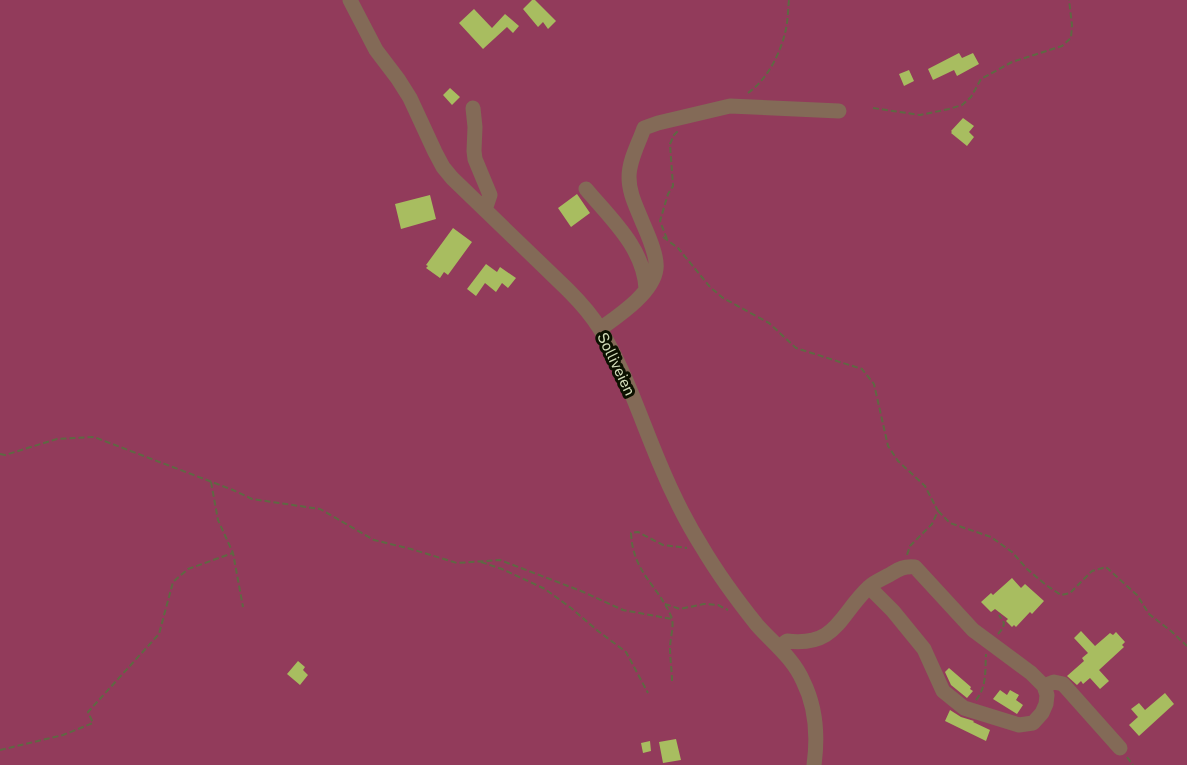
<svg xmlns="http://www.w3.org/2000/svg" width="1187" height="765" font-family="'Public Sans',sans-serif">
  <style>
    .forest { fill: #923b5b }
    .building { fill: #a8bd60 }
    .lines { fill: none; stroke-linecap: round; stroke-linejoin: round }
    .path { stroke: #5f6843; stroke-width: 2; stroke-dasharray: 6 3; stroke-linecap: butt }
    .minor { stroke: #836a57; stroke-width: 15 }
    .labels { text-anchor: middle; stroke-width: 6; stroke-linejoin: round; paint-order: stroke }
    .street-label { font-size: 15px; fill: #d2dcb9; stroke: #0c1100 }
  </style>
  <rect width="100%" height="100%" fill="#212904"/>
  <!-- forest -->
  <path class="forest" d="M 0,0 L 1187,0 L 1187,765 L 0,765 Z"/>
  <!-- building -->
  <path class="building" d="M 532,0 L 535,0 L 556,21 L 548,29 L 543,22 L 538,27 L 523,9 Z
    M 474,9 L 492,28 L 505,14 L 519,26 L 513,33 L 507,27 L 483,49 L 459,23 Z
    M 959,53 L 962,58 L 973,53 L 979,64 L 957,76 L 954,70 L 933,80 L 928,69 Z
    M 909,70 L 914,81 L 904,86 L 899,74 Z
    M 450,88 L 460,97 L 452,105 L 443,95 Z
    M 963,118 L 974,126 L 969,132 L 974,137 L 967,146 L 951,133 L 952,132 L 951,131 Z
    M 577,194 L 590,213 L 571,227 L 558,208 Z
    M 430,195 L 436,219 L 401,229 L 395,204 Z
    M 453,228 L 472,242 L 448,275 L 444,272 L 440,278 L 426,268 L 428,266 L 426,265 Z
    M 486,264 L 497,272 L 500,267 L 516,278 L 508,288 L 502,283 L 496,292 L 485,283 L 476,296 L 467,289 Z
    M 1012,578 L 1021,588 L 1025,584 L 1044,601 L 1032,614 L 1030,612 L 1016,627 L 1014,625 L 1012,627 L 1006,621 L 1008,619 L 995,609 L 991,612 L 981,602 L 991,593 L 993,595 Z
    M 1081,631 L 1095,646 L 1110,633 L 1113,635 L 1116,632 L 1125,642 L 1122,645 L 1124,647 L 1099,670 L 1109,681 L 1100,689 L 1090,678 L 1083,684 L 1081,681 L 1077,685 L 1067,676 L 1084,661 L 1082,658 L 1088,653 L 1074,638 Z
    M 298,661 L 305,667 L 303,670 L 308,675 L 300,685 L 287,674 Z
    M 949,668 L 971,687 L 970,689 L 973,691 L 967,698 L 951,685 L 945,672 Z
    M 1000,690 L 1007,695 L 1010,690 L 1019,695 L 1016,700 L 1023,705 L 1017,714 L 993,699 Z
    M 1165,693 L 1174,704 L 1139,736 L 1129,725 L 1138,717 L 1131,709 L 1139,703 L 1145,710 Z
    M 950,710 L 961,717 L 974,721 L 973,722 L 990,730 L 986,741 L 945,721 Z
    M 676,739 L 681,760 L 663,763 L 659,742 Z
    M 650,741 L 651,751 L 643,753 L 641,743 Z"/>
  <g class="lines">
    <!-- path -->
    <path class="path" d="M 748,93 C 768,79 781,52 786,29 C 788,19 788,9 789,0
      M 873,108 L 920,115 L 949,109 L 962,105 L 971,97 L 981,79 L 1012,62 L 1062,46 L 1071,38 L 1072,25 L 1069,0
      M 663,237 L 678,248 L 710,287 L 723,298 L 769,323 L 796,348 L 862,369 L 874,384 L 888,446 L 898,461 L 925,486 L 938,511 L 932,524 L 910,546 L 907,555
      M 667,239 L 660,221 L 668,194 L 673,186 L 670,144 L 674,135 L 678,131
      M 0,454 L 5,455 L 57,439 L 94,437 L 233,490 L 252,499 L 320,509 L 374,540 L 411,549 L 457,563 L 500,560 L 581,591 L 623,610 L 672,619
      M 211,482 L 218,520 L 233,553 L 243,607
      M 938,511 L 950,523 L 991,537 L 1012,552 L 1027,569 L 1046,585 L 1061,595 L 1070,593 L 1092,571 L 1106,567 L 1137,595 L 1149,614 L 1171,631 L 1187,646
      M 481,562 L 502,569 L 545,589 L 571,608 L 598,631 L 626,652 L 648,693
      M 665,604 L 680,609 L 704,604 L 718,605 L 728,610
      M 998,634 L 1003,628 L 1004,623 L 999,615
      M 672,681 C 672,670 670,659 670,648 C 670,638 675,625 671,616 C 657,584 633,573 631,533 L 638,532 L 663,545 L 687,548
      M 976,700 C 987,687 985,670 986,654
      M 0,750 L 63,735 L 93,723 L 88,712 L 159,634 L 173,582 L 188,569 L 233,553
      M 1127,757 L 1133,765"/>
    <!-- minor -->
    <path class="minor" d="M 350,0 L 376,50 L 398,79 L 410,98 L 435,152 L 443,167 L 452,178 L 568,290 C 580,302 591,314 600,329 C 625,370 640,417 659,462 C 671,491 685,520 702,547 C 718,574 737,600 757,625 C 773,643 793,658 803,681 C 816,707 818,736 814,765
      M 473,108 L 475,127 L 474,151 L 475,159 L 490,195 L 485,210
      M 586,189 C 611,219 644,248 646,289
      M 600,329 C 618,316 653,293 656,269 C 658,256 647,233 642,221 C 636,206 629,193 629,177 C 629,160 639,143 644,128 L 658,123 L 730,106 L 839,111
      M 779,647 L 787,641 C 837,647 839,615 869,587 C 874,582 882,579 889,575 C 899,569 903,566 915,567 L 973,630 L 1031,673 L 1044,686 L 1047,695 L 1046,704 L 1042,713 L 1033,723 L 1019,725 L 964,708 L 943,691 L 924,649 L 893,611 L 869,587
      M 1044,686 L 1054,682 L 1063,684 L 1120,748"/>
  </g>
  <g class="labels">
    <!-- street labels -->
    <g class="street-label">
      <text transform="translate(616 364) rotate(64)" y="5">Solliveien</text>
    </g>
  </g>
</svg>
